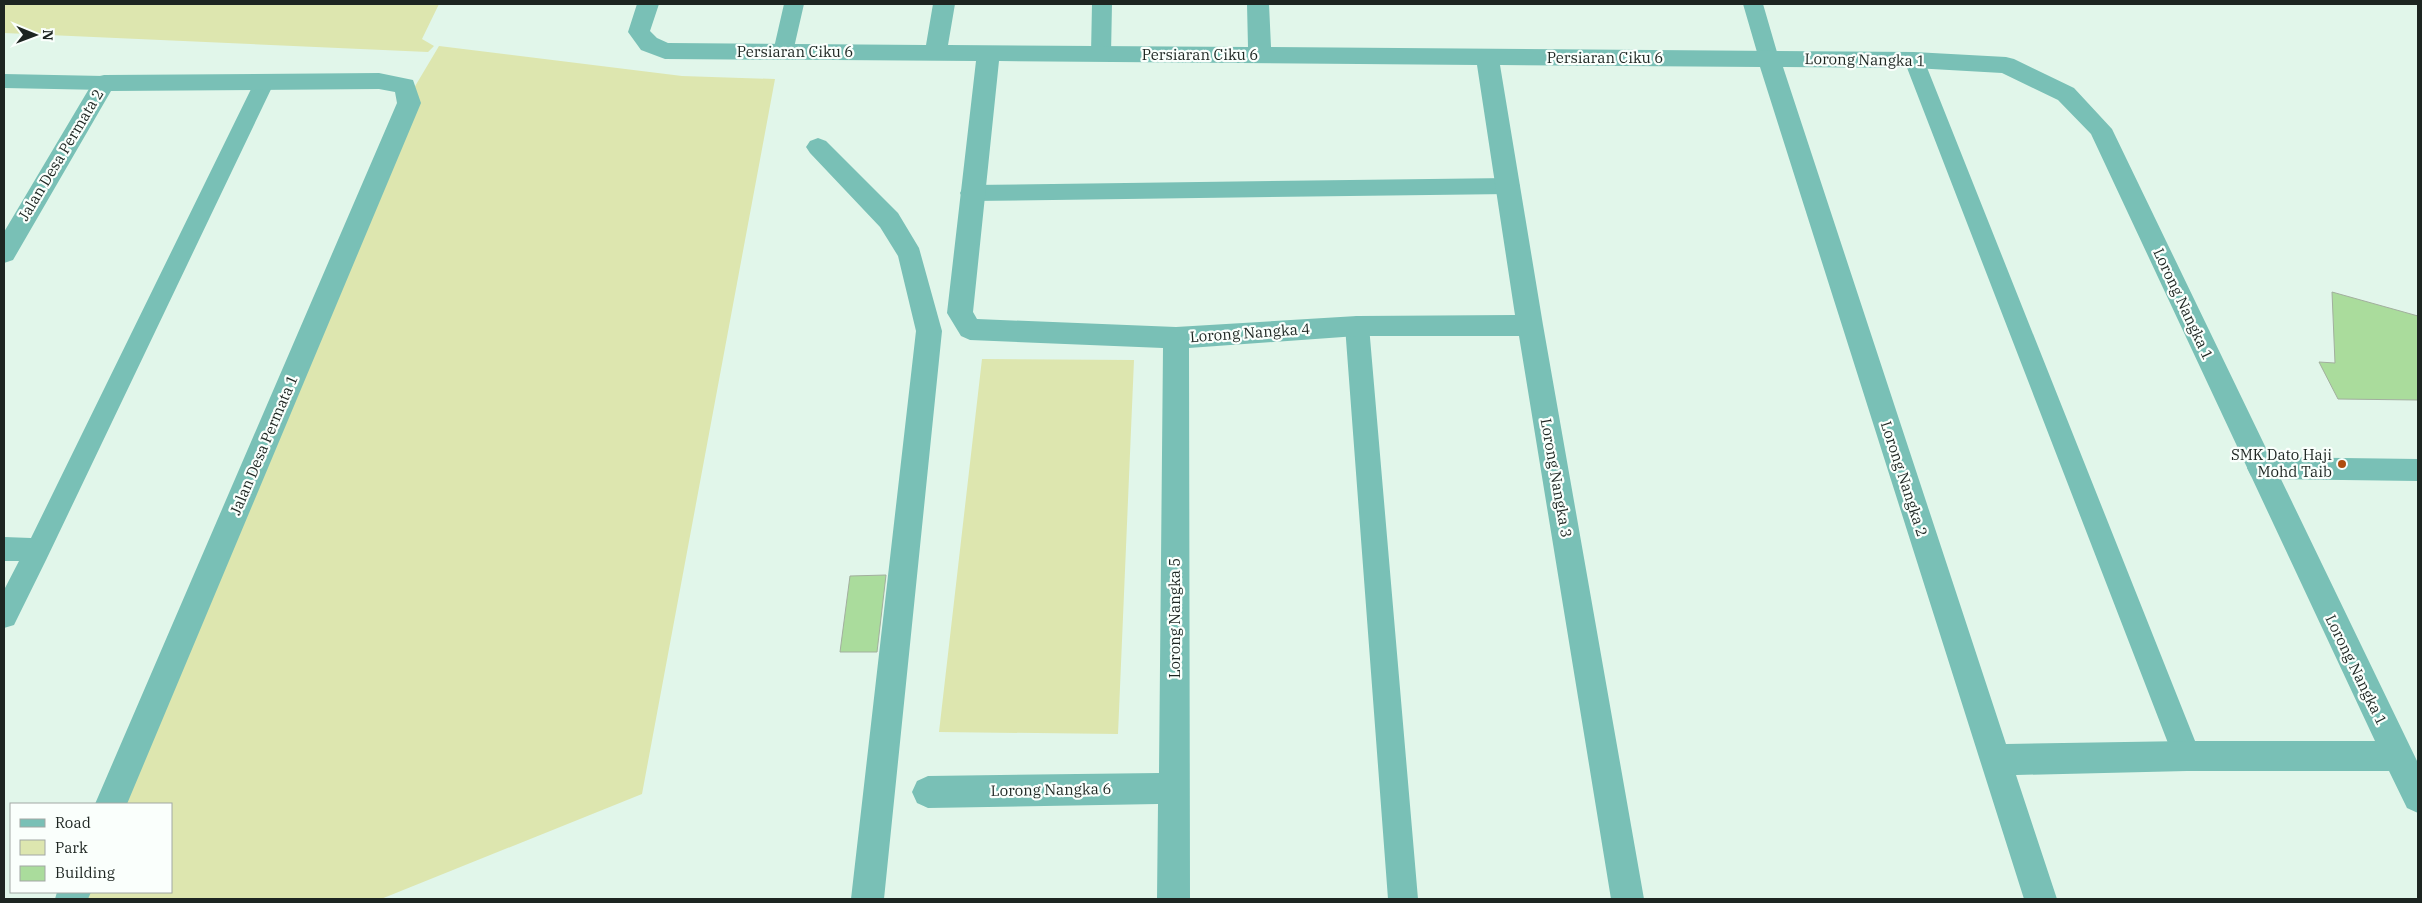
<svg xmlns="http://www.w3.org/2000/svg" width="2422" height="903" font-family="'IBM Plex Serif',serif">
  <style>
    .green { fill: #dde6af }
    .building { fill: #aadc9c; stroke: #a2af9e }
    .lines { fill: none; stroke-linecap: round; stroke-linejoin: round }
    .service { fill: #79c0b6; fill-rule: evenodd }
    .minor { fill: #79c0b6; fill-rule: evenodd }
    .poi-dot { fill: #af4d0f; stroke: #fafffc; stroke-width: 2 }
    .labels { text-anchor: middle; stroke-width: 4.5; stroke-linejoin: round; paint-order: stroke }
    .street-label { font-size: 15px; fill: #1d2521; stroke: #fafffc }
    .poi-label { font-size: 15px; fill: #1d2521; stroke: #fafffc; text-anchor: end }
  </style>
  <rect width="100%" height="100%" fill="#e1f6ea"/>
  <!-- green -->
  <path class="green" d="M 4,4 L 439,4 L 422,39 L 434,46 L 428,52 L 4,33 Z
    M 439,46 L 682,76 L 775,79 L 642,794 L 381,899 L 78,899 L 81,892 L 171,892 L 171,804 L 118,804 L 411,93 Z
    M 982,359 L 1134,360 L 1118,734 L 939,732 Z"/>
  <!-- building -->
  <path class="building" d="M 2332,292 L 2418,316 L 2418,400 L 2338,399 L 2319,362 L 2335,363 Z
    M 886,575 L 877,652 L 840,652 L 850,576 Z"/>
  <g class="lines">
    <!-- service -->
    <path class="service" d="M 784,4 L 804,4 L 793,52 L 790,57 L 783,59 L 776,57 L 773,52 Z
      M 1092,4 L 1112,4 L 1111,54 L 1108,59 L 1101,61 L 1094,59 L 1091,54 Z
      M 1743,4 L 1763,4 L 1779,59 L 1776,64 L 1769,66 L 1762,64 L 1759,59 Z
      M 1914,53 L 1921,55 L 1924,60 L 2201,756 L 2197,766 L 2187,770 L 2177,766 L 2173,756 L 1904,60 L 1907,55 Z
      M 4,74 L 104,76 L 111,78 L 114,83 L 111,88 L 104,90 L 4,88 Z
      M 264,76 L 271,78 L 274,83 L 47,558 L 14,625 L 4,628 L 4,590 L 19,561 L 4,561 L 4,537 L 31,538 L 254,83 L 257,78 Z
      M 1509,178 L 1517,180 L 1520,186 L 1517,192 L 1509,194 L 971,201 L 963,199 L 960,193 L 963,187 L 971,185 Z
      M 1357,316 L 1365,319 L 1369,326 L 1418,899 L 1388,899 L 1345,326 L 1349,319 Z
      M 2260,457 L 2418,459 L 2418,481 L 2260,479 L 2251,476 L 2247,468 L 2251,460 Z"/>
    <!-- minor -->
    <path class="minor" d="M 637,4 L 659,4 L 650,31 L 657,38 L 668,43 L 926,45 L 933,4 L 955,4 L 948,45 L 1248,47 L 1247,4 L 1269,4 L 1271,47 L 1914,52 L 2006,57 L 2014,59 L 2074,88 L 2112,129 L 2418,763 L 2418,813 L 2407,808 L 2389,771 L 2187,771 L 2016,775 L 2057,899 L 2024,899 L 1760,67 L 1500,65 L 1543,325 L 1644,899 L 1611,899 L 1519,336 L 1357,336 L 1189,348 L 1190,899 L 1157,899 L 1158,804 L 928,808 L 917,803 L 912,792 L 917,781 L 928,776 L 1159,773 L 1163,348 L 970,340 L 961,336 L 947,313 L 976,61 L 665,59 L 641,50 L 628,32 ZM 999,61 L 1477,65 L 1515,315 L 1357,316 L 1176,327 L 977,319 L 973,312 ZM 1783,67 L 1914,68 L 2002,73 L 2058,100 L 2091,134 L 2375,741 L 2187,741 L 2006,744 Z
      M 379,73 L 413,80 L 421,103 L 127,804 L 95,804 L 397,103 L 395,92 L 379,89 L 111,91 L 13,260 L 4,263 L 4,232 L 96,77 L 104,75 Z
      M 818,138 L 826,141 L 898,213 L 919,248 L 942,331 L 884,899 L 851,899 L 916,331 L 898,256 L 880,227 L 810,153 L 806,147 L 810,141 Z
      M 57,892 L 91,892 L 88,899 L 55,899 Z"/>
  </g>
  <!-- markers -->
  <circle class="poi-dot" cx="2342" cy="464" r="5"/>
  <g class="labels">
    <!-- street labels -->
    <g class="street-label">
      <text x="795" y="57">Persiaran Ciku 6</text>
      <text x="1200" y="60">Persiaran Ciku 6</text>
      <text x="1605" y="63">Persiaran Ciku 6</text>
      <text transform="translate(1865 60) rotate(1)" y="5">Lorong Nangka 1</text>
      <text transform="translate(61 155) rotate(-59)" y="5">Jalan Desa Permata 2</text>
      <text transform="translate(2183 304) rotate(65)" y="5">Lorong Nangka 1</text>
      <text transform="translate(1250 333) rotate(-4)" y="5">Lorong Nangka 4</text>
      <text transform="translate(264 445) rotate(-67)" y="5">Jalan Desa Permata 1</text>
      <text transform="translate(1556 478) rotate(80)" y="5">Lorong Nangka 3</text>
      <text transform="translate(1904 479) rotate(72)" y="5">Lorong Nangka 2</text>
      <text transform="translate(1175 618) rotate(-90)" y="5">Lorong Nangka 5</text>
      <text transform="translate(2356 670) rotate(64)" y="5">Lorong Nangka 1</text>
      <text transform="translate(1051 790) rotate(-1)" y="5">Lorong Nangka 6</text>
    </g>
    <!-- poi labels -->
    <g class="poi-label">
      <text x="2332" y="460">SMK Dato Haji<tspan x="2332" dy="17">Mohd Taib</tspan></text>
    </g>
  </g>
  <!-- border -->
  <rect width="2422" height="903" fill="none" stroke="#1d2521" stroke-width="10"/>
  <!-- legend -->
  <rect x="10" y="803" width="162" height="90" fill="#fafffc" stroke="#a2a8a4"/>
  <rect x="20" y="819" width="25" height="8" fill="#79c0b6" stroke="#a2a8a4"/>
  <text x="55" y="828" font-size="15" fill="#1d2521">Road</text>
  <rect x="20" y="840" width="25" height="15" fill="#dde6af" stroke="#a2a8a4"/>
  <text x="55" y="853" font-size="15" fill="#1d2521">Park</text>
  <rect x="20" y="866" width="25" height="15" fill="#aadc9c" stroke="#a2a8a4"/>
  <text x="55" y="878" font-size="15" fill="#1d2521">Building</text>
  <!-- north arrow -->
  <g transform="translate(35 35) rotate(91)" stroke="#fafffc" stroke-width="4" paint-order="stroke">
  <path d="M0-4L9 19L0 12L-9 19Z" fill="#1d2521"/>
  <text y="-8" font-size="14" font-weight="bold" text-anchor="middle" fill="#1d2521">N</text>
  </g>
</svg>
